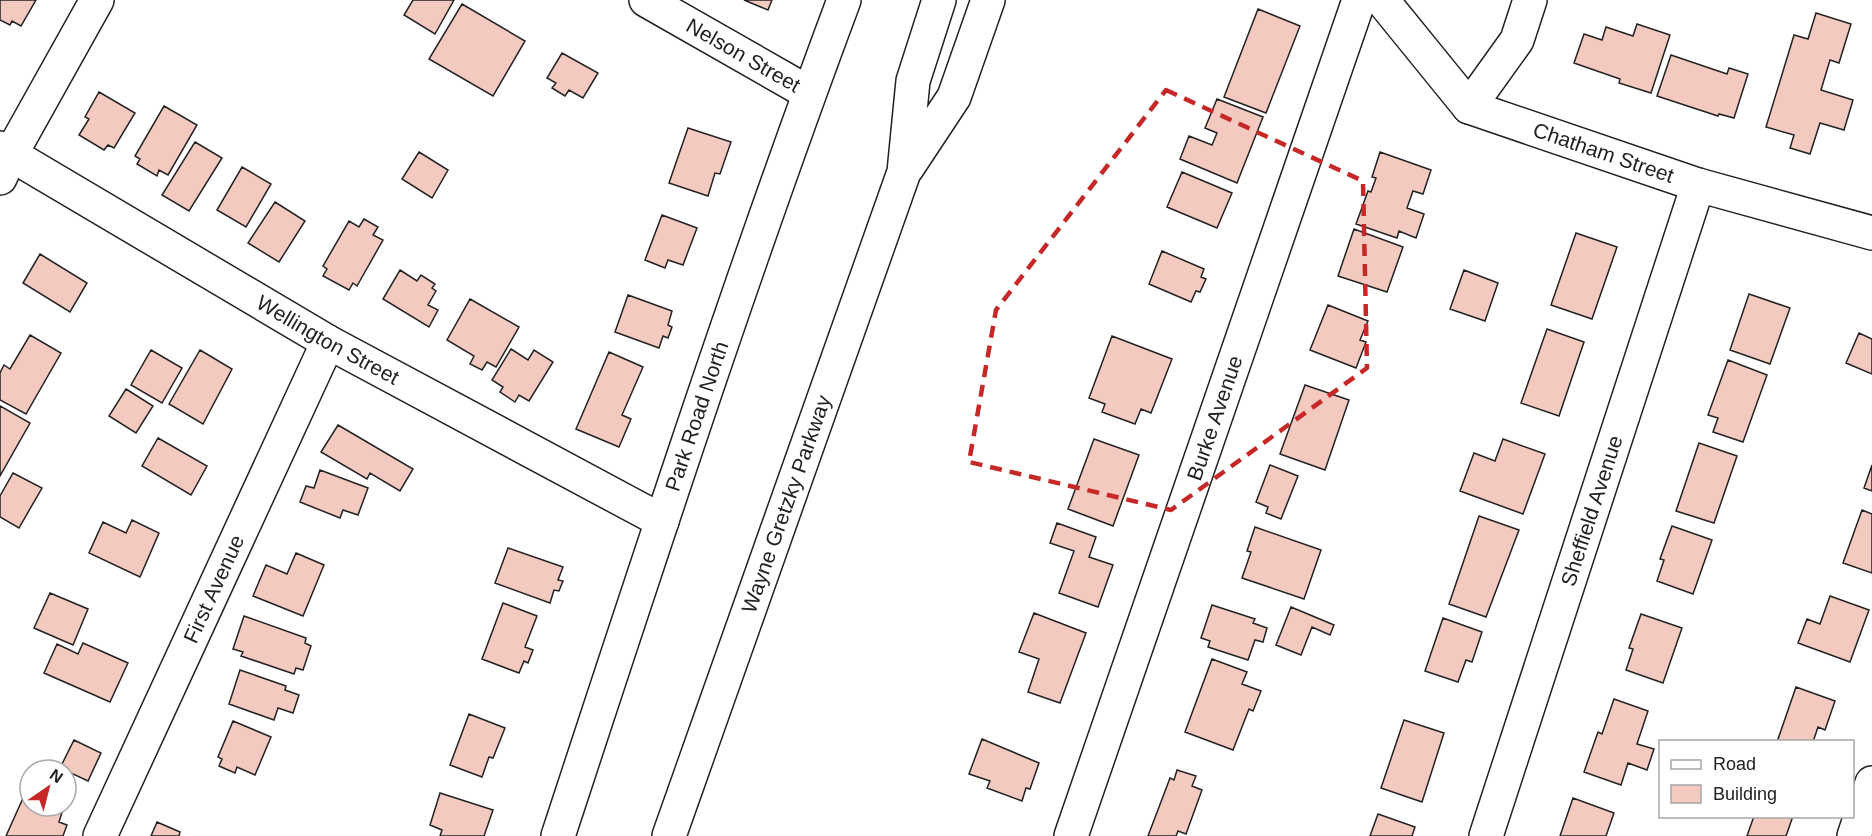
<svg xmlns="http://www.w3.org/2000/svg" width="1872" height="836" font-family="Arial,sans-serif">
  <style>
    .building { fill: #f3c9c0; stroke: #222; stroke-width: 1.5 }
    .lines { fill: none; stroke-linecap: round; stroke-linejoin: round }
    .minor-casing { stroke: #222; stroke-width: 36 }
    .major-casing { stroke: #222; stroke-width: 36 }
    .minor { stroke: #fff; stroke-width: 33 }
    .major { stroke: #fff; stroke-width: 33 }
    .marked { fill: none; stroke: #c62828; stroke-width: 4.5; stroke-dasharray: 12 8; stroke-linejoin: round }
    .labels { text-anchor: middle; stroke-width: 4.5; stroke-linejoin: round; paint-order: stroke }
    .street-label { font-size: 21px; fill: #222; stroke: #fff }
  </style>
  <rect width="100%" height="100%" fill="#fff"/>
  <!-- building -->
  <path class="building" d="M 0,0 L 36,0 L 21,26 L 12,21 L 10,25 L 0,20 Z
    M 413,0 L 454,0 L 435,34 L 404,15 Z
    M 744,0 L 772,0 L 768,10 Z
    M 462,4 L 525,41 L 493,96 L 429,59 Z
    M 1258,9 L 1300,26 L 1266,113 L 1224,97 Z
    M 1816,13 L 1851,24 L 1839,63 L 1830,60 L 1821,90 L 1853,100 L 1844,130 L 1820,123 L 1810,154 L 1790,148 L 1794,135 L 1766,127 L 1794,35 L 1808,39 Z
    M 1637,24 L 1670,35 L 1651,93 L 1619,83 L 1620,79 L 1574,63 L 1584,34 L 1602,40 L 1606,27 L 1633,36 Z
    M 562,53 L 598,73 L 583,98 L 569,90 L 565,96 L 552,88 L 556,83 L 547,78 Z
    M 1671,55 L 1727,74 L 1729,68 L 1748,74 L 1734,118 L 1719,114 L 1718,116 L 1657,96 Z
    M 99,92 L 135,113 L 114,148 L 108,145 L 104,150 L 79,135 L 89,119 L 85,117 Z
    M 1217,99 L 1263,117 L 1237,183 L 1180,159 L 1189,136 L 1212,145 L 1217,133 L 1205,128 Z
    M 164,106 L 197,125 L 168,175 L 159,170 L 157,176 L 137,164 L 140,159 L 135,156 Z
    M 688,128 L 731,142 L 720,174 L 715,173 L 708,196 L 669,183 Z
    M 195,142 L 222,158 L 189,211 L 162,195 Z
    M 419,152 L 448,170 L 432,198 L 402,179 Z
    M 1380,152 L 1431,170 L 1423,194 L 1413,191 L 1407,208 L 1424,214 L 1416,238 L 1399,231 L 1397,238 L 1356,224 L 1368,191 L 1371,192 L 1376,178 L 1372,177 Z
    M 242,167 L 271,184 L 246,227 L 217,210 Z
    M 1182,172 L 1232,193 L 1217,228 L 1167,207 Z
    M 275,202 L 305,221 L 279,262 L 248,243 Z
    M 662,215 L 697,228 L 683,265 L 668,260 L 665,268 L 645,260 Z
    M 364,219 L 378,227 L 373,235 L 383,240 L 357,286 L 353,283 L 349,290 L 323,276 L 327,269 L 323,266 L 349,221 L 359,227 Z
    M 1354,229 L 1403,247 L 1387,292 L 1338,276 Z
    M 1576,233 L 1617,247 L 1592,319 L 1551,305 Z
    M 1162,251 L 1204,269 L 1201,277 L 1206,279 L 1200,292 L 1196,291 L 1191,302 L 1149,284 Z
    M 40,254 L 87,283 L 70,312 L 23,283 Z
    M 400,270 L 417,281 L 421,275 L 435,284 L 432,288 L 436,291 L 428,305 L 438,310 L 429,327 L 383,299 Z
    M 1464,270 L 1498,283 L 1485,321 L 1450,309 Z
    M 1749,294 L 1790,308 L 1770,364 L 1730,350 Z
    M 628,295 L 672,311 L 668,325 L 672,327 L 668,338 L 663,336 L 659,348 L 615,332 Z
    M 470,299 L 519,327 L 496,367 L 487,362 L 482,370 L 470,364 L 474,356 L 447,340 Z
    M 1328,305 L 1368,321 L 1360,340 L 1366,342 L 1356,368 L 1310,350 Z
    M 1547,329 L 1584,342 L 1559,416 L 1521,403 Z
    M 1859,333 L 1872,339 L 1872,374 L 1846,363 Z
    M 30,335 L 61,353 L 26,414 L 0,400 L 0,373 L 4,365 L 10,369 Z
    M 1112,336 L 1172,359 L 1151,413 L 1141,409 L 1135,424 L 1102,412 L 1105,404 L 1089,398 Z
    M 511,349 L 528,360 L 534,350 L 553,362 L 529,401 L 519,395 L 515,402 L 500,392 L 503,387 L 492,380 Z
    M 151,350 L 182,368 L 162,403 L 131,385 Z
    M 200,350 L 232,369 L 203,424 L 169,404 Z
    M 609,352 L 643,367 L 622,415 L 631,419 L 619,447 L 576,429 Z
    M 1728,360 L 1767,375 L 1743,442 L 1713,432 L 1718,418 L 1708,415 Z
    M 1305,385 L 1349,400 L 1325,470 L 1280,454 Z
    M 126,389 L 153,406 L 136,433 L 109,416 Z
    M 0,406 L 30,423 L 0,476 Z
    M 338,425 L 413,469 L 400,491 L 370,473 L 367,479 L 321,452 Z
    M 158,438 L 207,466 L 191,495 L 142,466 Z
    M 1094,439 L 1139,455 L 1113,526 L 1068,509 Z
    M 1503,439 L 1545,454 L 1523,514 L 1460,491 L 1474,453 L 1495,461 Z
    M 1699,443 L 1737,456 L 1714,523 L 1676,511 Z
    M 1270,465 L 1298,476 L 1281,519 L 1266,513 L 1268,507 L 1256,502 Z
    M 1872,465 L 1872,491 L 1864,488 Z
    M 320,470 L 368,488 L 358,515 L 343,510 L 340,518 L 300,502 L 306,486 L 314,488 Z
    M 13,473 L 42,488 L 19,528 L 0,517 L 0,496 Z
    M 1862,510 L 1872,514 L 1872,573 L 1843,563 Z
    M 1479,516 L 1519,530 L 1486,617 L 1449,604 Z
    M 132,520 L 159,533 L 140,577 L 89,553 L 103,522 L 126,533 Z
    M 1057,523 L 1096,537 L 1089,557 L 1113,565 L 1098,607 L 1059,593 L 1074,551 L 1050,543 Z
    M 1672,526 L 1712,540 L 1693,594 L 1657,581 L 1664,560 L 1660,559 Z
    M 1255,527 L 1321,550 L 1304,599 L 1242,578 L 1251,552 L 1247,551 Z
    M 508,548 L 563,567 L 558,580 L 563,581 L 559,591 L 554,590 L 550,603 L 495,583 Z
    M 296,553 L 324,565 L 303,616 L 253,596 L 266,565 L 287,574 Z
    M 50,593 L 88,609 L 73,645 L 34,628 Z
    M 1830,596 L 1869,610 L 1850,662 L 1798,643 L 1807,619 L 1820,624 Z
    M 503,603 L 537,616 L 525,647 L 533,650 L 528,663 L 524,661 L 519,673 L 482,659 Z
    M 1212,605 L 1255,619 L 1253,623 L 1267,628 L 1263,642 L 1255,640 L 1248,660 L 1208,647 L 1210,641 L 1201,638 Z
    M 1291,607 L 1334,625 L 1330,635 L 1312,627 L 1301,655 L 1276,645 Z
    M 1034,613 L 1086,633 L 1060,703 L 1028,692 L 1039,659 L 1019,652 Z
    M 1641,614 L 1682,628 L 1663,683 L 1626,670 L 1633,649 L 1629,648 Z
    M 244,616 L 306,638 L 305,643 L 311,646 L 303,670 L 296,668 L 294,674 L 241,656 L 243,652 L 233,649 Z
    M 1443,618 L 1482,632 L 1472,662 L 1466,660 L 1458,682 L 1425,671 Z
    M 83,643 L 128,663 L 110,702 L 44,673 L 57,644 L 78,654 Z
    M 1212,659 L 1247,672 L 1242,684 L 1261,691 L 1253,711 L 1249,709 L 1233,750 L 1185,732 Z
    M 240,670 L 286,686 L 285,690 L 299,695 L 293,713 L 278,708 L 274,720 L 229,704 Z
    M 1796,687 L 1835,701 L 1825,730 L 1818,727 L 1813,742 L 1777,742 Z
    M 1614,699 L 1648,711 L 1637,744 L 1654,749 L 1647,770 L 1628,763 L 1621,785 L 1584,772 L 1598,732 L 1602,734 Z
    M 469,714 L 505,728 L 493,758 L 489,757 L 482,777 L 450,765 Z
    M 1404,720 L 1444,733 L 1422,802 L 1381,788 Z
    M 233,721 L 271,737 L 255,775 L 237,767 L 235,773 L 219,766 L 222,759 L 218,757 Z
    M 982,739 L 1039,763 L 1030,789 L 1026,788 L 1022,801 L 987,788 L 990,781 L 969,774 Z
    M 74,740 L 101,753 L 88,781 L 60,768 Z
    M 1177,770 L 1196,776 L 1192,786 L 1202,790 L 1186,834 L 1178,831 L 1176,836 L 1148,836 L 1170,778 L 1174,780 Z
    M 28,787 L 30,788 L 30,806 L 64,806 L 59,822 L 67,825 L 63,836 L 6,836 Z
    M 440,793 L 493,810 L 484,836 L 440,836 L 442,830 L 430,825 Z
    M 1573,798 L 1614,813 L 1606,836 L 1560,836 Z
    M 1378,814 L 1415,827 L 1412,836 L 1370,836 Z
    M 1754,816 L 1793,816 L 1786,836 L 1747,836 Z
    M 157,822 L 180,832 L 179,836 L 151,836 Z"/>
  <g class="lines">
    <!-- minor casing -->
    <g class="minor-casing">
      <g id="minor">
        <path id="s1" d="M 646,0 L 809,93"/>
        <path id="s2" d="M 1382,0 L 1469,107 L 1698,185 L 1872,233"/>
        <path d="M 1469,107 L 1517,40 L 1530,0"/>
        <path id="s3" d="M 0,148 L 328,342 L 662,521"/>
        <path d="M 0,178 L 11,154 L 97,0"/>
        <path id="s4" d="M 100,836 L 328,342"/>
        <path id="s5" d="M 558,836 C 650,556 741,276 844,0"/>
        <path id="s6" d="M 1071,836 L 1359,0"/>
        <path id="s7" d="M 1486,836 L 1698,185"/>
        <path d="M 1854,836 L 1872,783"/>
      </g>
    </g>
    <!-- major casing -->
    <g class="major-casing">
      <g id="major">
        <path d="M 907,168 L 954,97 L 988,0"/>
        <path id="s8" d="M 669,836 L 904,172 L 913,81 L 939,0"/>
      </g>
    </g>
    <!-- minor -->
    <use href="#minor" class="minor"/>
    <!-- major -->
    <use href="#major" class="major"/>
  </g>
  <!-- marked area -->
  <path class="marked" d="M 1166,90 L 1363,181 L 1367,368 L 1171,510 L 969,462 L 996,310 Z"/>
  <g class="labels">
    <!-- street labels -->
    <g class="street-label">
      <text dy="7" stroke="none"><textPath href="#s1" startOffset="112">Nelson Street</textPath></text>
      <text dy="7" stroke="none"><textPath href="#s2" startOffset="280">Chatham Street</textPath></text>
      <text dy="7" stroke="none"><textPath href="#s3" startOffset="380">Wellington Street</textPath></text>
      <text dy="7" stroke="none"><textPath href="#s5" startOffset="442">Park Road North</textPath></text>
      <text dy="7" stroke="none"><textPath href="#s6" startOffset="442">Burke Avenue</textPath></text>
      <text dy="7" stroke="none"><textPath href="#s8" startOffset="352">Wayne Gretzky Parkway</textPath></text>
      <text dy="7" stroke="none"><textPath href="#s7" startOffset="342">Sheffield Avenue</textPath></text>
      <text dy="7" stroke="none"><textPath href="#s4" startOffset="272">First Avenue</textPath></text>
    </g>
  </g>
  <!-- legend -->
  <rect x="1659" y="740" width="195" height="78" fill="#ffffff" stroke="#a7a7a7" stroke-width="1.5"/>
  <rect x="1671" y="760" width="30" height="9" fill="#ffffff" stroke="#a7a7a7" stroke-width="1.5"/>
  <text x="1713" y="770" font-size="18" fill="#222222">Road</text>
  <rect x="1671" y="785" width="30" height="18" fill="#f3c9c0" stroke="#a7a7a7" stroke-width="1.5"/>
  <text x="1713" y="800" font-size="18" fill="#222222">Building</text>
  <!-- north arrow -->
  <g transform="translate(48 788) rotate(35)"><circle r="28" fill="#ffffff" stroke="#a7a7a7" stroke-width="1.5"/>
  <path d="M0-4.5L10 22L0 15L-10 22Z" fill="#c62828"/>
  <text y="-9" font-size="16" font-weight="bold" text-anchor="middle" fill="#222222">N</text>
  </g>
</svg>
